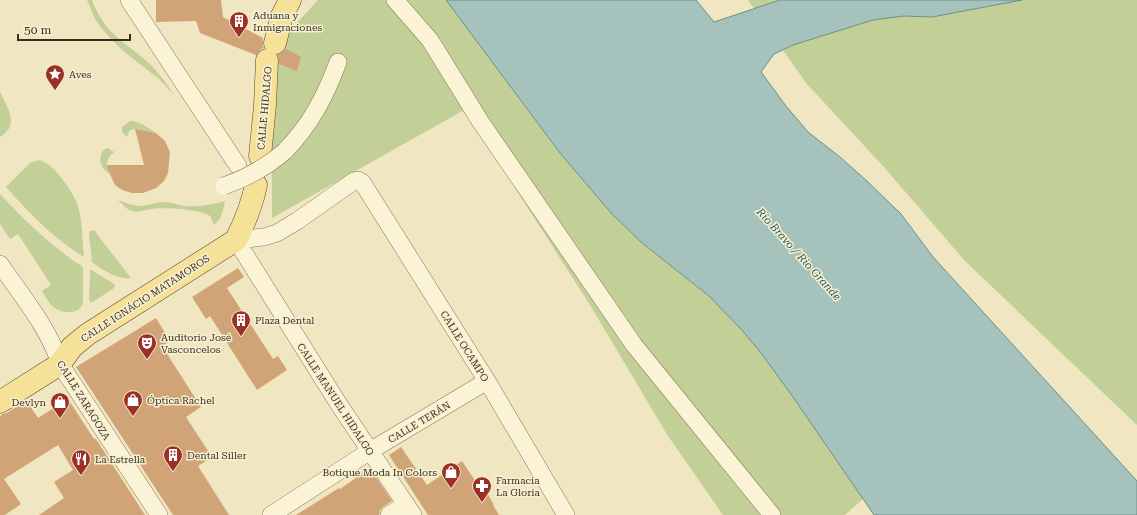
<svg xmlns="http://www.w3.org/2000/svg" width="1137" height="515" font-family="'Roboto Serif',serif">
  <style>
    .green { fill: #c2cf96 }
    .water { fill: #a5c2bd; stroke: #6b918b }
    .building { fill: #d0a476 }
    .lines { fill: none; stroke-linecap: round; stroke-linejoin: round }
    .street-casing { stroke: #8b7858; stroke-width: 18 }
    .primary-casing { stroke: #58452d; stroke-width: 23 }
    .street { stroke: #faf3d6; stroke-width: 17 }
    .primary { stroke: #f5e198; stroke-width: 22 }
    .street-bridge-casing { stroke: #8b7858; stroke-width: 18; stroke-linecap: butt }
    .street-bridge { stroke: #faf3d6; stroke-width: 17 }
    .labels { text-anchor: middle; stroke-width: 3; stroke-linejoin: round; paint-order: stroke }
    .poi-label { font-size: 10px; fill: #3a2e1d; stroke: #f7f0d2; text-anchor: start }
    .street-label { font-size: 10px; fill: #3a2e1d; stroke: #f7f0d2 }
    .water-label { font-size: 11px; font-style: italic; fill: #2c595a; stroke: #f7f0d2 }
  </style>
  <rect width="100%" height="100%" fill="#f0e7c2"/>
  <!-- green -->
  <path class="green" d="M 87,0 L 92,0 C 97,15 108,30 120,40 C 130,48 140,55 149,63 C 159,73 167,84 174,95 L 159,79 L 122,50 L 103,30 L 95,19 Z
    M 318,0 L 446,0 L 560,153 L 612,214 L 641,242 L 709,296 L 741,329 L 761,353 L 793,397 L 863,499 L 845,515 L 723,515 L 668,436 L 590,305 L 508,177 L 466,109 L 272,218 L 271,51 Z
    M 748,0 L 1137,0 L 1137,425 L 965,261 L 883,166 L 806,83 Z
    M 0,92 C 8,108 20,125 0,137 Z
    M 130,121 C 140,121 148,128 156,133 L 135,129 C 130,129 128,132 127,137 L 122,132 L 122,127 Z
    M 108,148 L 114,152 L 109,157 L 106,165 L 111,175 C 108,173 105,171 103,168 C 99,162 99,150 108,148 Z
    M 40,160 C 51,165 56,171 63,180 C 67,186 72,192 75,199 C 83,216 82,238 84,257 C 53,238 30,214 6,187 L 30,163 L 35,161 Z
    M 0,194 C 25,221 52,247 83,267 L 83,302 C 81,315 62,314 53,307 C 49,303 45,296 42,291 L 51,285 L 18,234 L 10,239 L 0,224 Z
    M 118,200 C 126,203 134,206 142,206 C 149,205 156,202 164,202 C 171,202 178,205 185,206 C 199,207 212,205 225,201 C 223,210 222,219 214,225 L 210,216 C 199,209 164,207 151,209 C 145,210 139,213 133,211 C 127,210 122,204 118,200 Z
    M 94,230 L 97,232 L 96,233 L 131,278 C 119,281 101,269 92,262 L 89,234 L 90,231 Z
    M 90,269 L 114,284 L 115,286 L 113,289 L 91,303 L 90,302 L 89,299 L 90,278 Z"/>
  <!-- water -->
  <path class="water" d="M 446,0 L 696,0 L 714,22 L 780,0 L 1022,0 L 932,17 L 904,16 L 873,20 L 793,45 L 774,54 L 761,72 L 786,106 L 808,132 L 840,157 L 867,181 L 901,214 L 933,257 L 1127,470 L 1137,481 L 1137,515 L 874,515 L 793,397 L 761,353 L 741,329 L 709,296 L 641,242 L 612,214 L 560,153 Z"/>
  <!-- building -->
  <path class="building" d="M 156,0 L 221,0 L 223,17 L 263,38 L 263,46 L 264,48 L 261,49 L 256,55 L 200,33 L 196,21 L 156,22 Z
    M 286,49 L 301,57 L 297,71 L 279,64 L 278,55 L 284,52 Z
    M 135,129 L 156,133 L 165,141 L 170,152 L 168,173 L 164,181 L 156,188 L 143,193 L 132,193 L 122,190 L 115,185 L 106,165 L 144,165 Z
    M 238,268 L 244,277 L 227,288 L 273,359 L 278,356 L 287,370 L 257,390 L 210,316 L 206,319 L 192,297 Z
    M 156,318 L 170,341 L 162,346 L 201,407 L 186,417 L 212,457 L 198,466 L 229,515 L 173,515 L 76,367 Z
    M 68,399 L 94,439 L 96,439 L 145,515 L 39,515 L 64,498 L 54,482 L 73,470 L 58,445 L 4,479 L 21,504 L 5,515 L 0,515 L 0,417 L 2,414 L 7,413 L 26,400 L 38,418 Z
    M 401,447 L 427,485 L 462,461 L 484,494 L 487,493 L 494,505 L 493,505 L 499,515 L 428,515 L 389,455 Z
    M 370,468 L 392,501 L 383,507 L 380,510 L 379,515 L 296,515 L 339,488 L 340,489 Z"/>
  <g class="lines">
    <!-- street casing -->
    <g class="street-casing">
      <path id="street" d="M 129,0 L 238,166
        M 395,0 L 430,40 L 480,121 L 634,345 L 772,515
        M 285,151 C 311,124 325,97 338,62
        M 0,264 C 21,295 49,328 60,364 L 159,515
        M 271,515 L 370,451 L 487,381
        M 389,515 L 406,504
        M 413,515 L 338,403 L 236,240 L 264,237 L 277,233 L 297,221 L 354,181 L 358,180 L 362,182 L 487,381 L 566,515"/>
    </g>
    <!-- primary casing -->
    <g class="primary-casing">
      <path id="primary" d="M 275,43 L 282,16 L 290,0
        M 260,156 L 265,105 L 267,60
        M 0,402 L 60,364 L 72,347 L 88,334 L 236,240 C 245,222 252,205 256,185"/>
    </g>
    <!-- street -->
    <use href="#street" class="street"/>
    <!-- primary -->
    <use href="#primary" class="primary"/>
    <!-- street-bridge casing -->
    <g class="street-bridge-casing">
      <path id="street-bridge" d="M 224,186 C 246,178 267,167 285,151"/>
    </g>
    <!-- street-bridge -->
    <use href="#street-bridge" class="street-bridge"/>
  </g>
  <!-- icons -->
  <defs>
    <g id="building-pin" transform="scale(1)"><path d="M0 17L-7.5 6A9.5 9.5 0 1 1 7.5 6Z" fill="#9c3026" stroke="#f7f0d2"/><path d="M-4-6H4V6H1V3H-1V6H-4ZM-2.5-4.3h1.7v1.8h-1.7ZM.8-4.3h1.7v1.8H.8ZM-2.5-1h1.7V.8h-1.7ZM.8-1h1.7V.8H.8Z" fill="#fff"/></g>
    <g id="sight-pin" transform="scale(1)"><path d="M0 17L-7.5 6A9.5 9.5 0 1 1 7.5 6Z" fill="#9c3026" stroke="#f7f0d2"/><path d="M0-6L1.8-2.2L6-1.7L2.9 1.2L3.7 5.4L0 3.3L-3.7 5.4L-2.9 1.2L-6-1.7L-1.8-2.2Z" fill="#fff"/></g>
    <g id="theatre-pin" transform="scale(1)"><path d="M0 17L-7.5 6A9.5 9.5 0 1 1 7.5 6Z" fill="#9c3026" stroke="#f7f0d2"/><path d="M-5-5.5Q0-4 5-5.5V0Q5 5 0 6Q-5 5-5 0ZM-3.3-2.5H-1v1.5H-3.3ZM1-2.5H3.3v1.5H1ZM-2.8 1Q0 5.5 2.8 1Z" fill="#fff"/></g>
    <g id="shop-pin" transform="scale(1)"><path d="M0 17L-7.5 6A9.5 9.5 0 1 1 7.5 6Z" fill="#9c3026" stroke="#f7f0d2"/><path d="M-5-2.5h2.3a2.7 3.5 0 0 1 5.4 0H5L5.5 6h-11ZM-1.5-2.5h3a1.5 2.3 0 0 0-3 0Z" fill="#fff"/></g>
    <g id="restaurant-pin" transform="scale(1)"><path d="M0 17L-7.5 6A9.5 9.5 0 1 1 7.5 6Z" fill="#9c3026" stroke="#f7f0d2"/><path d="M-5-6h1v4h1v-4h1v4h1v-4h1v5L-1.5 .5V6h-2V.5L-5-1ZM5-6V6H3V1.5H1.5Q1.5-4 5-6Z" fill="#fff"/></g>
    <g id="pharmacy-pin" transform="scale(1)"><path d="M0 17L-7.5 6A9.5 9.5 0 1 1 7.5 6Z" fill="#9c3026" stroke="#f7f0d2"/><path d="M-2-6h4v4h4v4h-4v4h-4v-4h-4v-4h4Z" fill="#fff"/></g>
  </defs>
  <g fill-rule="evenodd">
    <use href="#building-pin" x="239" y="21"/>
    <use href="#sight-pin" x="55" y="74"/>
    <use href="#building-pin" x="241" y="320"/>
    <use href="#theatre-pin" x="147" y="343"/>
    <use href="#shop-pin" x="133" y="400"/>
    <use href="#shop-pin" x="60" y="402"/>
    <use href="#building-pin" x="173" y="455"/>
    <use href="#restaurant-pin" x="81" y="459"/>
    <use href="#shop-pin" x="451" y="472"/>
    <use href="#pharmacy-pin" x="482" y="486"/>
  </g>
  <g class="labels">
    <!-- poi labels -->
    <g class="poi-label">
      <text x="253" y="19">Aduana y<tspan x="253" dy="12">Inmigraciones</tspan></text>
      <text x="69" y="78">Aves</text>
      <text x="255" y="324">Plaza Dental</text>
      <text x="161" y="341">Auditorio José<tspan x="161" dy="12">Vasconcelos</tspan></text>
      <text x="147" y="404">Óptica Rachel</text>
      <text x="46" y="406" text-anchor="end">Devlyn</text>
      <text x="187" y="459">Dental Siller</text>
      <text x="95" y="463">La Estrella</text>
      <text x="437" y="476" text-anchor="end">Botique Moda In Colors</text>
      <text x="496" y="484">Farmacia<tspan x="496" dy="12">La Gloria</tspan></text>
    </g>
    <!-- street labels -->
    <g class="street-label">
      <text transform="translate(264 108) rotate(-85)" y="4">CALLE HIDALGO</text>
      <text transform="translate(145 298) rotate(-33)" y="4">CALLE IGNÁCIO MATAMOROS</text>
      <text transform="translate(465 346) rotate(58)" y="4">CALLE OCAMPO</text>
      <text transform="translate(336 399) rotate(57)" y="4">CALLE MANUEL HIDALGO</text>
      <text transform="translate(84 400) rotate(58)" y="4">CALLE ZARAGOZA</text>
      <text transform="translate(419 422) rotate(-31)" y="4">CALLE TERÁN</text>
    </g>
    <!-- water labels -->
    <g class="water-label">
      <text transform="translate(799 254) rotate(48)" y="4">Río Bravo / Rio Grande</text>
    </g>
  </g>
  <!-- scale -->
  <path d="M18 34v6h112v-6" fill="none" stroke="#3a2e1d" stroke-width="2"/>
  <text x="24" y="34" font-size="12" fill="#3a2e1d" stroke="#f7f0d2" stroke-width="3" paint-order="stroke">50 m</text>
</svg>
